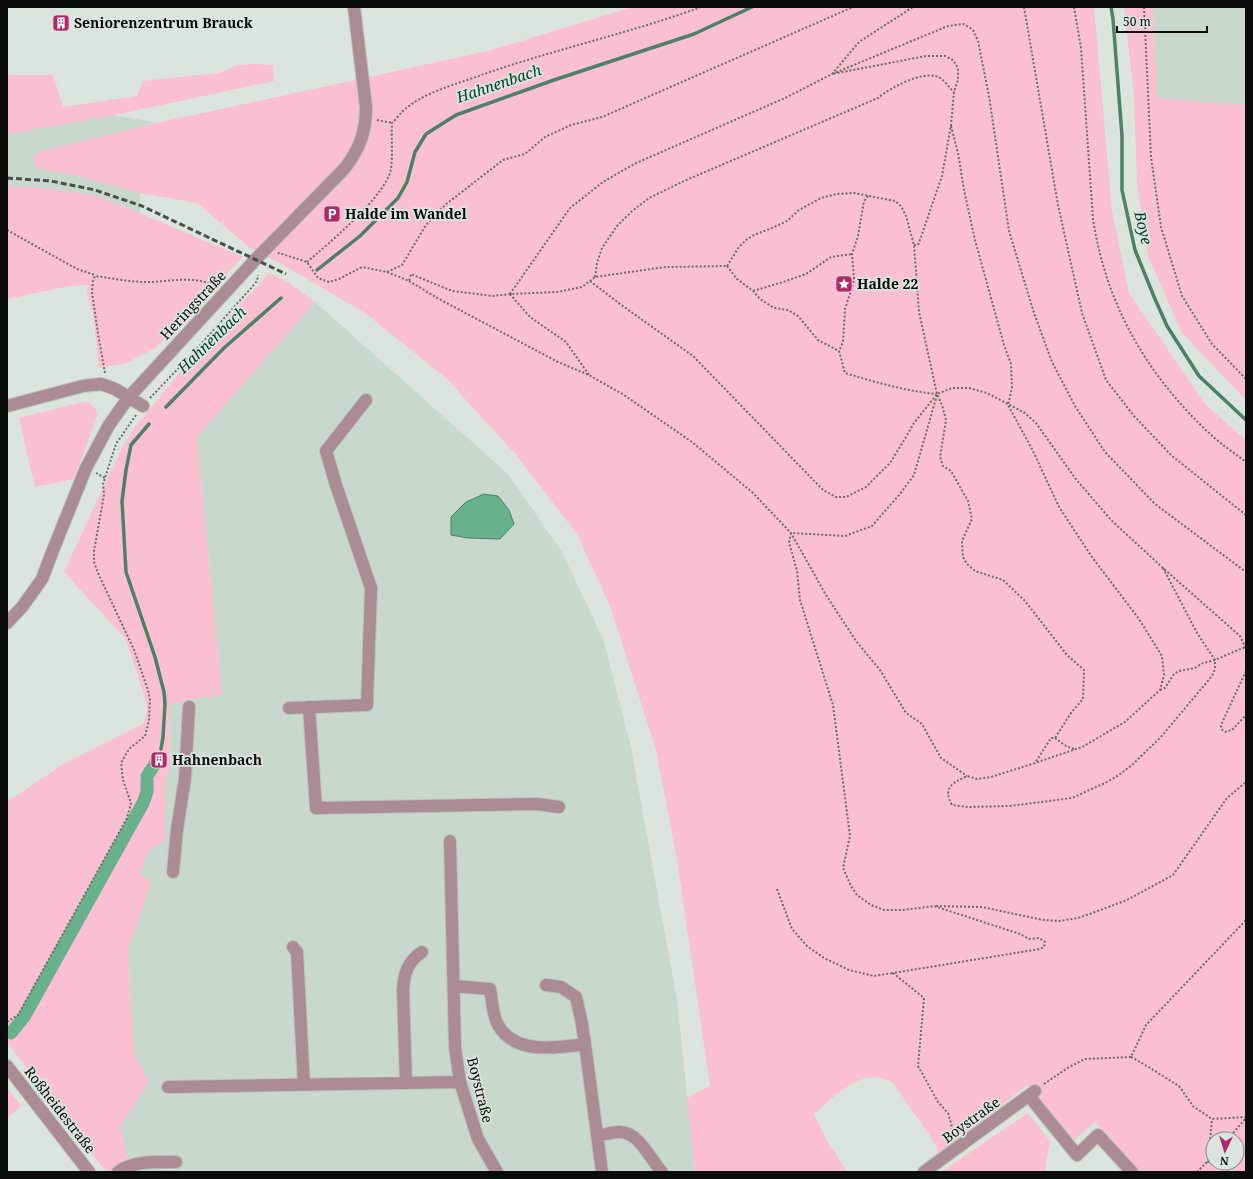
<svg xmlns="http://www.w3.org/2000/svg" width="1253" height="1179" font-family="'Noto Serif',serif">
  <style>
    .built { fill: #c8d8cf }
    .green { fill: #fabfd2; fill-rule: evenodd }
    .water { fill: #68b18e; stroke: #4c8067 }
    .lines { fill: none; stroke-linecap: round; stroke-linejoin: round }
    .stream { stroke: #4c8067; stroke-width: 3.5 }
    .canal { stroke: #68b18e; stroke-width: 13 }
    .minor-casing { stroke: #bac1bd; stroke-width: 14 }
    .path { stroke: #696e6b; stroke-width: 2; stroke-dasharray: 2 2; stroke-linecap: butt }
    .minor { stroke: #ab8b95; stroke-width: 12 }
    .rail { stroke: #4b4f4d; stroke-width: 3; stroke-dasharray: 6 3; stroke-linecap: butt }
    .labels { text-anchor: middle; stroke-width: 3.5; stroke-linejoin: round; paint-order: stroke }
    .poi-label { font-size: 14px; font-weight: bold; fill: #0a0c0b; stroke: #dbe4df; text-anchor: start }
    .street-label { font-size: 14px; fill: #0a0c0b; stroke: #dbe4df }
    .water-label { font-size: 15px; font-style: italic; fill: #01422b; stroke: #dbe4df }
  </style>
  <rect width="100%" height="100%" fill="#dbe4df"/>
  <!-- built -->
  <path class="built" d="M 1153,7 L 1246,7 L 1246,105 L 1157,98 Z
    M 115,115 L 157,123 L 38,152 L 38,169 L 75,175 L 140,193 L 140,213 L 97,196 L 51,189 L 7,186 L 7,134 Z
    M 315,302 L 508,474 L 562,552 L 604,641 L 631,748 L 677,1000 L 695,1172 L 130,1172 L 120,1126 L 149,1082 L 134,1054 L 128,950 L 151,883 L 144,878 L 141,871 L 148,851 L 155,844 L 165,842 L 166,776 L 170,767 L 169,704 L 222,694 L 197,437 Z"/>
  <!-- green -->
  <path class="green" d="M 633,7 L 1094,7 L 1112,211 L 1129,293 L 1206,405 L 1246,440 L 1246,1172 L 1139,1172 L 1095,1122 L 1073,1141 L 1027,1085 L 939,1156 L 936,1145 L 894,1084 C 865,1063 835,1096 814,1114 L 825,1137 L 847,1172 L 695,1172 L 687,1098 L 710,1086 L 677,860 L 656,750 L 610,606 L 577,534 L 517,456 L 446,378 L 365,313 L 276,261 L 250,248 L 197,203 L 140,193 L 75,175 L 38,169 L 33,158 L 38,152 L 157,123 L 488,51 ZM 1213,1139 L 1237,1139 L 1237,1163 L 1213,1163 Z
    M 1124,7 L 1153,7 L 1157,98 L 1246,105 L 1246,400 L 1182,333 L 1148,256 L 1137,184 L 1134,95 Z
    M 253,64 L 273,65 L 274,81 L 115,115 L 7,134 L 7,75 L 53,75 L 63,107 L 137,96 L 143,81 L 219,73 L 237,65 Z
    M 7,186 L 51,189 L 97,196 L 140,213 L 243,257 L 157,347 L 127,363 L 99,368 L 93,314 L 87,293 L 89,285 L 69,286 L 7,299 Z
    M 269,273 L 288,282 L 315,302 L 197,437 L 222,694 L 169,704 L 170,767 L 166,776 L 165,842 C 147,847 147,856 141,871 L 144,878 L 151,883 L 128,950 L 134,1054 L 149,1082 L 120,1126 L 130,1172 L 106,1172 L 7,1042 L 7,802 L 65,763 L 143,724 L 146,718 L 147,710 L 146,702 L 138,675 L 125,638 L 64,572 L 110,473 L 123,446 L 136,426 L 195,354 Z
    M 83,402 C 91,402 97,408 97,416 L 74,479 L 35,487 L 19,418 Z
    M 7,1088 L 21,1106 L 7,1118 Z
    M 1028,1113 L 1050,1141 L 1045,1169 L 1048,1172 L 941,1172 Z"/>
  <!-- water -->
  <path class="water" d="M 484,494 L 498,496 L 509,510 L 514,524 L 500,539 L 468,538 L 451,535 L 451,517 L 466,502 Z"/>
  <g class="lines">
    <!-- stream -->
    <path class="stream" d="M 1111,7 L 1113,19 L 1122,136 L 1122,190 L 1135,250 L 1155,299 L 1167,326 L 1199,376 L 1246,420
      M 317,270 L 360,236 L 398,198 L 407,182 L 415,152 L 426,134 L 456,115 L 554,80 L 694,34 L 752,7
      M 166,407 L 224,348 L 281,298
      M 149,424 L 131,445 L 126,470 L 122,501 L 126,572 L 155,657 L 164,692 L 165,704 L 163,737 L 161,749"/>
    <!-- canal -->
    <path class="canal" d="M 147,776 L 157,761
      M 11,1033 L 24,1017 L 143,803 L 147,792 L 147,781"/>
    <!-- minor casing -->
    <g class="minor-casing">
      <path id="minor" d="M 7,406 L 83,386 L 101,384 L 115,389 L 143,406
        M 7,623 L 22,607 L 42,579 L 53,550 L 86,468 L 109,425 L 129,397 L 255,260 L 345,168 C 360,148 366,132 366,107 L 354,7
        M 309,707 L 316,808 L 537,804 L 559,807
        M 289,708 L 367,705 L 371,588 L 336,485 L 326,451 L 366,400
        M 450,841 L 455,1048 L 460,1082 L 478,1139 L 497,1172
        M 173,872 L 177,830 L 185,778 L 189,707
        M 293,947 L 297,952 L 304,1085
        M 546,985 L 561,987 L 576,997 L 581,1019 L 585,1044
        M 454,986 L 490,989 C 492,999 493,1017 498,1025 C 515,1055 556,1048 585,1044 L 602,1172
        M 7,1066 L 89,1172
        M 406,1083 L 403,990 C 404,973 408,961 422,952
        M 168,1087 L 460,1082
        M 1029,1096 L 1077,1155 L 1098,1135 L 1132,1172
        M 598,1136 C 605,1134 612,1132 620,1132 C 639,1132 650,1159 662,1172
        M 118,1172 C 134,1160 157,1162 176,1162
        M 924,1172 L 1035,1091"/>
    </g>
    <!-- path -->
    <path class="path" d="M 1024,7 L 1058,205 L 1082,313 L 1106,380 L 1134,416 L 1172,456 L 1246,515
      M 1074,7 L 1081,48 L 1093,219 C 1106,305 1147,375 1210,434 C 1221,444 1234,453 1246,462
      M 1144,7 L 1151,157 L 1161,227 L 1182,296 L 1212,344 L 1246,379
      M 377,120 L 392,123
      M 951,126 L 958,153 L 964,190 L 975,240 L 1004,345 L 1011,364 L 1012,388 L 1008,405 L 1033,451 L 1059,507 L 1092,557 L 1139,619 L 1162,656 L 1164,675 L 1160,690 L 1125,722 L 1082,747 L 1035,763
      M 868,196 L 864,201 L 858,236 L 852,254 L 854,279 L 851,291 L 845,309 L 843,342 L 839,351 L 845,373 C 875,382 905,391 937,394
      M 7,230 L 77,269 L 95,275
      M 914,245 L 918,245 L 921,237 L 942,176 L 951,125 L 954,92 L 958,80 L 958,68 L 953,60 L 945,56 L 926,56 L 832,74 L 948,26 L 963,24 L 969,27 L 973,30 L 978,41 L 989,96 L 1009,231 L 1034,313 L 1052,362 L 1075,406 L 1105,452 L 1155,504 L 1246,572
      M 278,254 L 279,253 L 307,262 L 318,278 L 329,282 L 339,279 L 362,267 L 387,272 L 409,281 L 411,274 L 452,291 L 493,296 L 510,294 L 557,292 L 582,287 L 595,277 L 665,267 L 727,266
      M 307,262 C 328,244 386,196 391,169 C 393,155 391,138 392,123 C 396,119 400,114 404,110 C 426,91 458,84 484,74 C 556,49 630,33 701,7
      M 727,266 L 739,247 L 746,240 L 754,235 L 772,228 L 787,221 L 799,210 L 821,198 L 837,194 L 854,193 L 895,201 L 901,206 L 906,216 L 914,245 L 919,312 L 937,394 L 942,405 L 946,420 L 940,457 L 943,466 L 951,471 L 968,501 L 972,519 L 962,541 L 963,557 L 967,564 L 975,571 L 1003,580 L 1025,601 L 1067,655 L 1084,670 L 1083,699 L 1071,713 L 1055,738 L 1051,738 L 1035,763 L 991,777 L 977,779 L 967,776 C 953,783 942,787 952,805 L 968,807 L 1009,806 L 1072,798 L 1105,783 L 1119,775 L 1133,764 L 1160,738 L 1212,676 L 1215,669 L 1215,660 L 1197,633 L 1163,568
      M 727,266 L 737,279 L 753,291 L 760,299 L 774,308 L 788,310 L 798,316 L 818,340 L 839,351
      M 387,272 L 402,265 L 426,225 L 445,205 L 503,160 L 525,154 L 545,137 L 571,125 L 602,117 L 853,7
      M 595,277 L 597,263 L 602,248 L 617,226 L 631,212 L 649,198 L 684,181 L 878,98 C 890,88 923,70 938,77 C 944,79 949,88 954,92
      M 409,281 L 439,299 L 558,362 L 589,375 L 624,395 L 692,442 L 753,493 L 791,533 L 826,595 L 856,641 L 880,670 L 906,713 L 922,724 L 941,758 L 967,776
      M 590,281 L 620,304 L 693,356 L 823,490 L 836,497 L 846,497 L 866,487 L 890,463 L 906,437 L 914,423 L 937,394 L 952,388 L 969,388 L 987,393 L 1025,413 L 1036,423 L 1075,478 L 1111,520 L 1163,568 L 1240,636 L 1246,649
      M 753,291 L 783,282 L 806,274 L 831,257 L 852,254
      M 510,294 L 570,208 L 603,182 L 634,164 L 785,98 L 832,74 L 859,42 L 913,7
      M 510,294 L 530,317 L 566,342 L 589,375
      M 105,373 L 98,334 L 92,292 L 93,281 L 95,276 C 110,278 126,281 141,282 C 165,283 192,274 215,286
      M 937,395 L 914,475 L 900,494 L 872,526 L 845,536 L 791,533 L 789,542 L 797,571 L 800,600 L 833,705 L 850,836 L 843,868 L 851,886 L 857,895 L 871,905 L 884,910 L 903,910 L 934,906 L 1020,934 L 1029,939 L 1039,938 L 1045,942 L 1044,947 L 1040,949 L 893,973 L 924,998 L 918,1066 L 938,1102 L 948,1113 L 952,1127 L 953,1136
      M 150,398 L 193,353 L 252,287 L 257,281 L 258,275
      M 96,473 L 105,478
      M 1246,671 L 1221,725 L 1221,729 L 1226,732 L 1232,730 L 1246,715
      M 1160,690 L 1165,688 L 1174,674 L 1179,671 L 1195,668 L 1203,663 L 1215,660 L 1245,647
      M 1055,738 L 1066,746 L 1074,749
      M 777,889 L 792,929 L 807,946 L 824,958 L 849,970 L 874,976 L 893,973
      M 936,906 L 982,907 L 1043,920 L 1059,921 L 1078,918 L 1095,912 L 1127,900 L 1173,875 L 1227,798 L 1246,782
      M 7,1022 L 18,1015 L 127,818 L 131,803 L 123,780 L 121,763 L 129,749 L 145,736 L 149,721 L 150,700 L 148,690 L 134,650 L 98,573 L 94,562 L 94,551 L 104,495 L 103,484 L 116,444 L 136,415
      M 1131,1057 L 1142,1063 L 1179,1086 L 1193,1106 L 1212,1119 L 1246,1117
      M 1044,1084 L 1069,1067 L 1085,1059 L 1131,1057 L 1146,1025 L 1246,920
      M 1228,1139 L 1246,1118
      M 1208,1163 L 1212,1119
      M 1197,1172 L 1213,1156"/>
    <!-- minor -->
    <use href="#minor" class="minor"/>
    <!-- rail -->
    <path class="rail" d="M 7,178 L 51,181 L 95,190 L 142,206 L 286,274"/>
  </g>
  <!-- icons -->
  <defs>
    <g id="building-square" transform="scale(0.9)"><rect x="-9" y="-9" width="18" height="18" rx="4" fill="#b12869" stroke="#dbe4df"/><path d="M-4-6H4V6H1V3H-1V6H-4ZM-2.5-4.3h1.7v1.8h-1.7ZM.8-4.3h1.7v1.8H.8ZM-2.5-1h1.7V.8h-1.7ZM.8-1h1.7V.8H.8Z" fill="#fff"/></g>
    <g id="parking-square" transform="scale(0.9)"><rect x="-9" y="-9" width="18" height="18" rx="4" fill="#b12869" stroke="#dbe4df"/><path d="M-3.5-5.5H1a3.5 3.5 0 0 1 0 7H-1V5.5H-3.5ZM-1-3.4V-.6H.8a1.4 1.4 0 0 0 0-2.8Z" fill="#fff"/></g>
    <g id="sight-square" transform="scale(0.9)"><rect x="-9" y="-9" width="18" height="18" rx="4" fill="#b12869" stroke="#dbe4df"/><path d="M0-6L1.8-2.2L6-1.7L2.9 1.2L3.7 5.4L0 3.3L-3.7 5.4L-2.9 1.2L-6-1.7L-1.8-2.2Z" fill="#fff"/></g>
  </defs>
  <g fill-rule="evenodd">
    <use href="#building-square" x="61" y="23"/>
    <use href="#parking-square" x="332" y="214"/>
    <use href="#sight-square" x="844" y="284"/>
    <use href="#building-square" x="159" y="760"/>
  </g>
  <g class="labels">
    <!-- poi labels -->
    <g class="poi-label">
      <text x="74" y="28">Seniorenzentrum Brauck</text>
      <text x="345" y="219">Halde im Wandel</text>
      <text x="857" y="289">Halde 22</text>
      <text x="172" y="765">Hahnenbach</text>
    </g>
    <!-- street labels -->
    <g class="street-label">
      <text transform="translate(193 305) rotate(-47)" y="5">Heringstraße</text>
      <text transform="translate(480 1090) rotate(76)" y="5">Boystraße</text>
      <text transform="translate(60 1110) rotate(52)" y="5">Roßheidestraße</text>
      <text transform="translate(971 1120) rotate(-36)" y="5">Boystraße</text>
    </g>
    <!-- water labels -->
    <g class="water-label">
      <text transform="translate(499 84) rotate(-19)" y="5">Hahnenbach</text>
      <text transform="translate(1143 228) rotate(77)" y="5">Boye</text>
      <text transform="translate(212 340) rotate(-44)" y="5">Hahnenbach</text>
    </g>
  </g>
  <!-- border -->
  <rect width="1253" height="1179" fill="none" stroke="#0a0c0b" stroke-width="16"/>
  <!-- north arrow -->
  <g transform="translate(1225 1151) rotate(184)"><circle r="19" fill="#dbe4df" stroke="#878e8a"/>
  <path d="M0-3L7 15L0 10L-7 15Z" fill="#b12869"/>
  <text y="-6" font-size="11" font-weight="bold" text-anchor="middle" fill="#0a0c0b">N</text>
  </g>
  <!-- scale -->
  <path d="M1117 26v6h90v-6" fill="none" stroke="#0a0c0b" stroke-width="2"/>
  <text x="1123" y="26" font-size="12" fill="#0a0c0b" stroke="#dbe4df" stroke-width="3" paint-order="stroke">50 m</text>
</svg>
